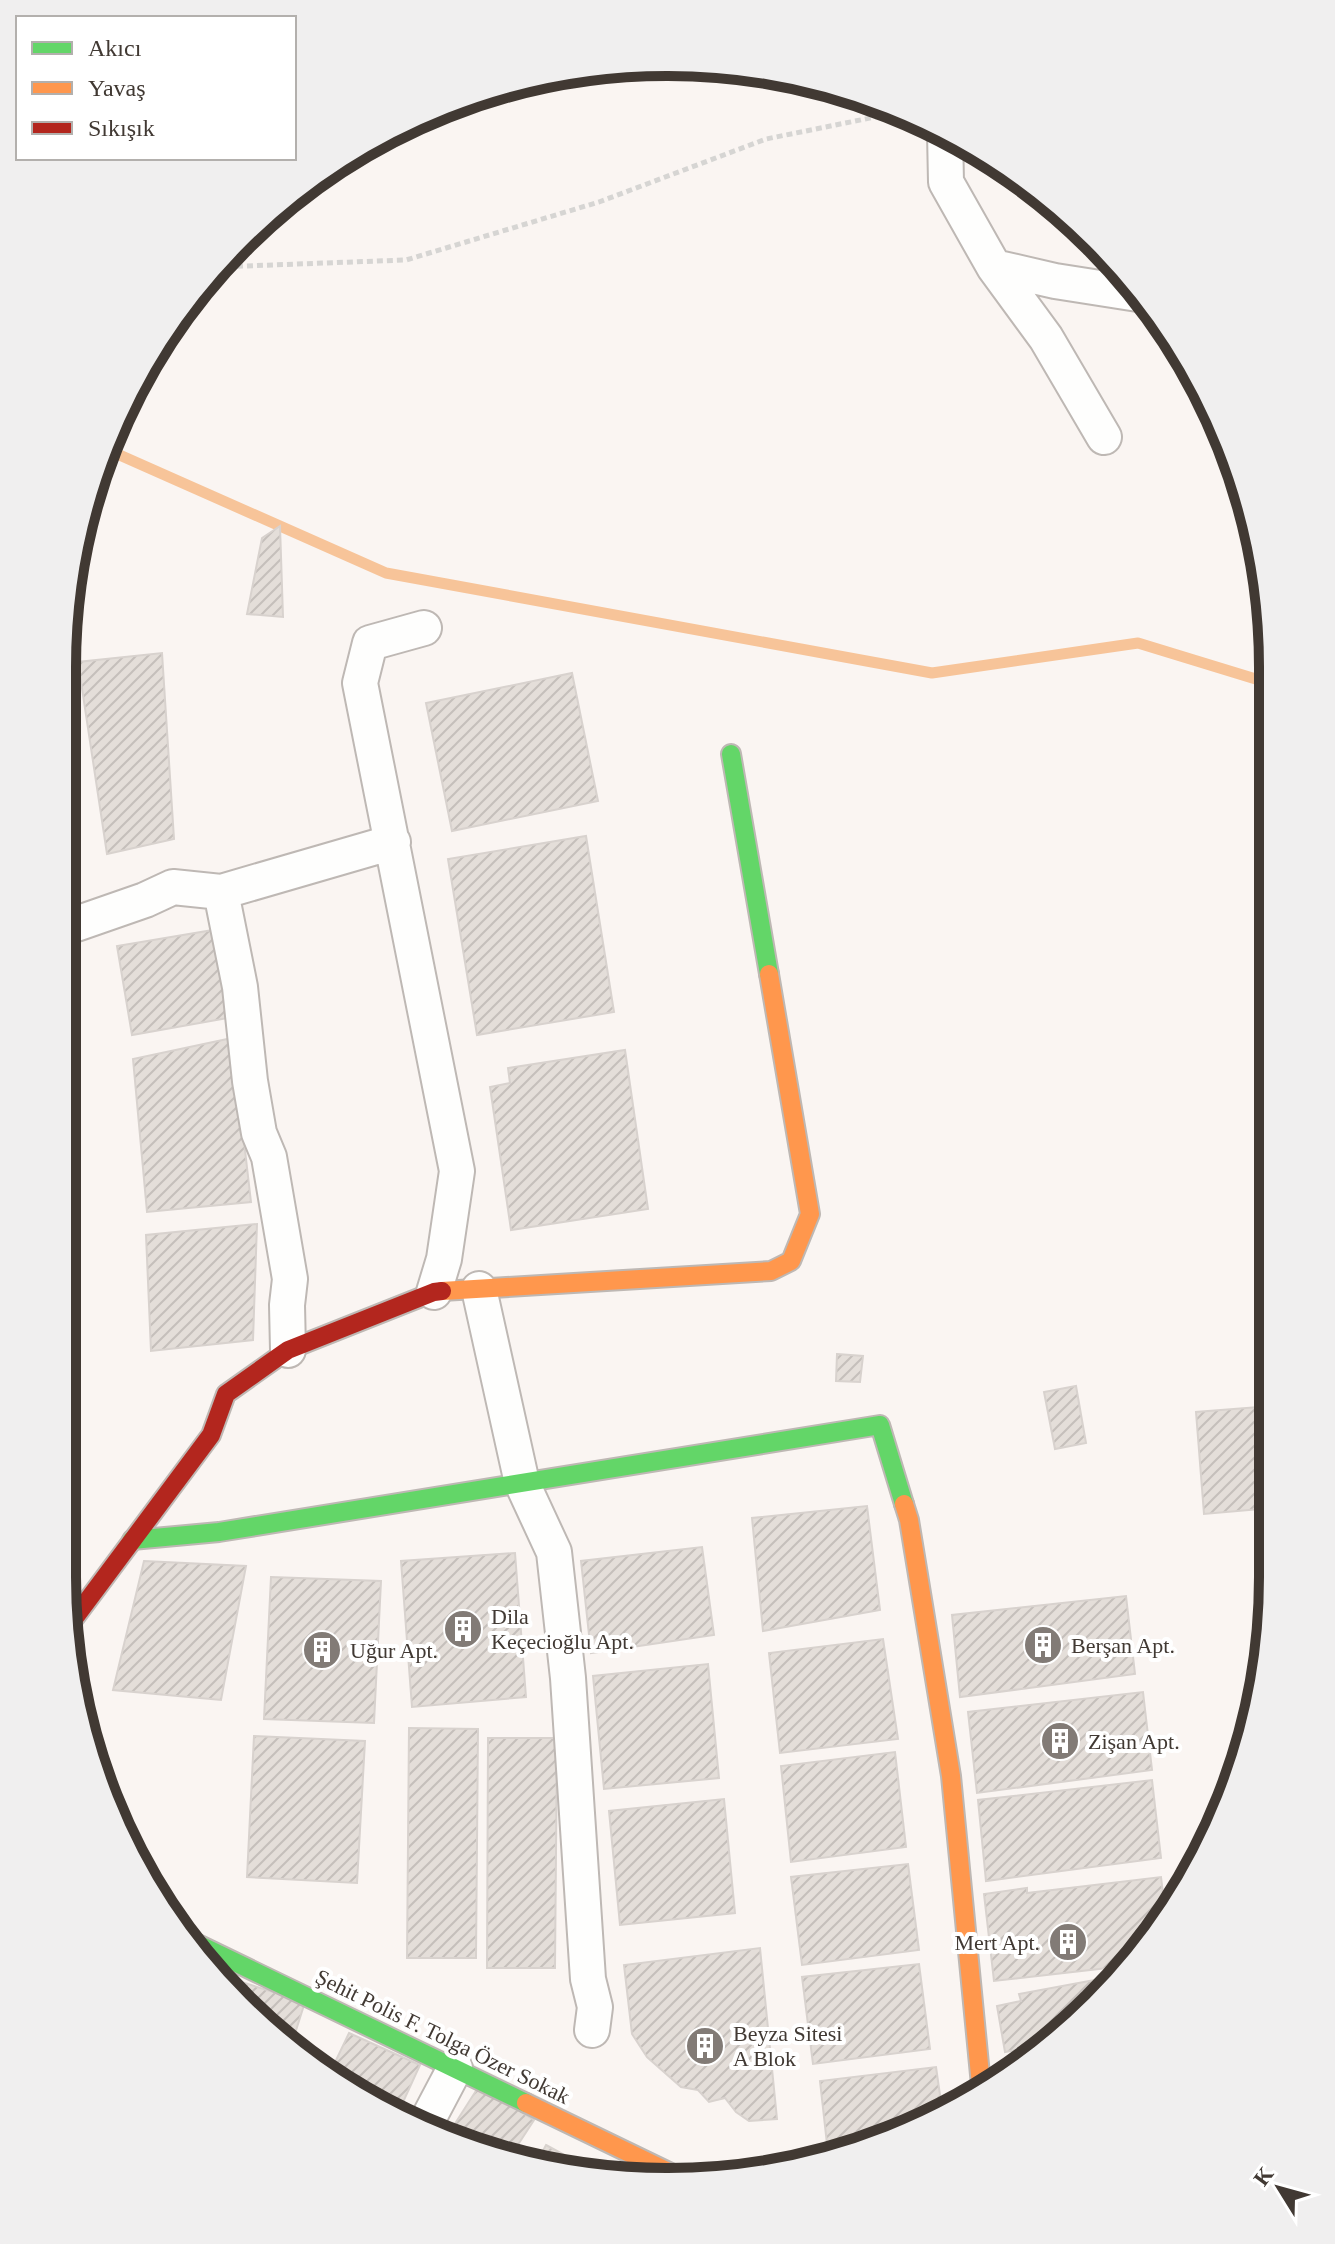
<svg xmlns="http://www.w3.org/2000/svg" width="1335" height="2244" font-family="Georgia,serif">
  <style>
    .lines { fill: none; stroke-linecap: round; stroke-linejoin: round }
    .stream { stroke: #f7c499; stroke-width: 11 }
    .building { fill: url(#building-hatch); stroke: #d8d2ce; stroke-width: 2 }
    .street-casing { stroke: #beb8b4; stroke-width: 38 }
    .fast-casing { stroke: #beb8b4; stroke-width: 22 }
    .slow-casing { stroke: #beb8b4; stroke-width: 22 }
    .jam-casing { stroke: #beb8b4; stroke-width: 22 }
    .path { stroke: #d6d5d3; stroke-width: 5; stroke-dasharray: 6 4; stroke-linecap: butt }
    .street { stroke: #fefefd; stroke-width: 34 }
    .fast { stroke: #63d668; stroke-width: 18 }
    .slow { stroke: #ff974d; stroke-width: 18 }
    .jam { stroke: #b3261e; stroke-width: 18 }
    .labels { text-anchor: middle; stroke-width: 8; stroke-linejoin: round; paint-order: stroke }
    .poi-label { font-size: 22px; fill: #413933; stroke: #fff; text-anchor: start }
    .street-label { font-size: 22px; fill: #413933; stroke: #fff }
    .rim { fill: none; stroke: #413933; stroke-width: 10 }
  </style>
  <defs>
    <pattern id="building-hatch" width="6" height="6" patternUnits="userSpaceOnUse" patternTransform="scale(2)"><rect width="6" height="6" fill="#e4ded9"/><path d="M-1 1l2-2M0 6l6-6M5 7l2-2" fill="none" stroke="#c5bfbb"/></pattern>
  </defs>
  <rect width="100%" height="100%" fill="#faf5f2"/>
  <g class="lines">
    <!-- stream -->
    <path class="stream" d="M 106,449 L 386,573 L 932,673 L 1138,643 L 1272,684"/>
  </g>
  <!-- building -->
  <path class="building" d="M 280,526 L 283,617 L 247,614 L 262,538 Z
    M 162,653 L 174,839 L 107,854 L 78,662 Z
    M 572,673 L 598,801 L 452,831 L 426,703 Z
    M 586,836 L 614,1012 L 477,1035 L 448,859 Z
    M 219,929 L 228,1018 L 132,1035 L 117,946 Z
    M 232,1038 L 251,1202 L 147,1212 L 133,1059 Z
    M 625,1050 L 648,1209 L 511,1230 L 490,1087 L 510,1083 L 508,1068 Z
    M 257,1224 L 253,1340 L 151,1351 L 146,1235 Z
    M 837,1354 L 863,1356 L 860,1382 L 836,1381 Z
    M 1076,1386 L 1086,1443 L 1055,1449 L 1044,1392 Z
    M 1271,1406 L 1272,1508 L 1204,1514 L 1196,1412 Z
    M 867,1506 L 880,1610 L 763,1631 L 752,1518 Z
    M 702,1547 L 714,1635 L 591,1653 L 581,1561 Z
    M 515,1553 L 526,1697 L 412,1707 L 401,1561 Z
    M 144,1561 L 246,1566 L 221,1700 L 113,1690 Z
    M 271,1577 L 381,1581 L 374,1723 L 264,1719 Z
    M 1126,1596 L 1135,1674 L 960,1697 L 952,1615 Z
    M 883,1639 L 898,1739 L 780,1753 L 769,1653 Z
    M 708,1664 L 719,1778 L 604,1789 L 593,1676 Z
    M 1143,1692 L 1152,1770 L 977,1793 L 968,1712 Z
    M 409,1728 L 478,1729 L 476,1958 L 407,1958 Z
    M 254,1736 L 365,1741 L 357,1883 L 247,1877 Z
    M 488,1738 L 557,1738 L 555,1968 L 487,1968 Z
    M 895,1752 L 906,1847 L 791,1862 L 781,1766 Z
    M 1152,1780 L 1161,1858 L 986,1881 L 978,1800 Z
    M 724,1799 L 735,1913 L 620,1925 L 609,1811 Z
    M 908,1864 L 919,1950 L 802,1965 L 791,1877 Z
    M 1161,1877 L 1166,1918 L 1125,1966 L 994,1981 L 984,1894 L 1027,1888 L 1027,1893 Z
    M 760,1948 L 777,2119 L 749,2121 L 736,2112 L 725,2098 L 709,2102 L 698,2090 L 681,2087 L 647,2057 L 632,2034 L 624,1965 Z
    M 919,1964 L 930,2049 L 813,2064 L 802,1977 Z
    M 1116,1976 L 1066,2032 L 1046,2045 L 1005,2052 L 997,2006 L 1021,2001 L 1019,1994 Z
    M 232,1979 L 305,2002 L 292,2043 L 230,1985 Z
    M 349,2033 L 420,2065 L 399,2111 L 328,2077 Z
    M 936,2067 L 942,2109 L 899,2136 L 828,2153 L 820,2081 Z
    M 479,2086 L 534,2120 L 508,2160 L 449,2133 Z
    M 546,2145 L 590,2169 L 536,2164 Z"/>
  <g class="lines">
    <!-- street casing -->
    <g class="street-casing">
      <path id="street" d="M 945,133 L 946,182 L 994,267 L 1046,338 L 1104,437
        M 994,267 L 1055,281 L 1138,294
        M 424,628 L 370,643 L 360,683 L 457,1171 L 444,1259 L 434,1292
        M 221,892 L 240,987 L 250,1081 L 259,1133 L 269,1157 L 290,1279 L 287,1305 L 288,1350
        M 63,916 L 76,924 L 145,900 L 173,887 L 221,892 L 393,842
        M 479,1289 L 522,1483 L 554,1552 L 568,1678 L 588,1979 L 595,2007 L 592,2030
        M 426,2123 L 455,2068"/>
    </g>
    <!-- fast casing -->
    <g class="fast-casing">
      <path id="fast" d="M 731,754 L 769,974
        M 132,1540 L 219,1532 L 880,1425 L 904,1504
        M 183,1937 L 526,2103"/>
    </g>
    <!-- slow casing -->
    <g class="slow-casing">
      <path id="slow" d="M 442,1291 L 771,1271 L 791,1261 L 810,1214 L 769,974
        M 904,1504 L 909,1520 L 951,1776 L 981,2085
        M 526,2103 L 681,2178"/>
    </g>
    <!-- jam casing -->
    <g class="jam-casing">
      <path id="jam" d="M 70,1624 L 211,1435 L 226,1394 L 288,1350 L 434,1292 L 442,1291"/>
    </g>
    <!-- path -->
    <path class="path" d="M 217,267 L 406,260 L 599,202 L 766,139 L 905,111"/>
    <!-- street -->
    <use href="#street" class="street"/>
    <!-- fast -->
    <use href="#fast" class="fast"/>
    <!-- slow -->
    <use href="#slow" class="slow"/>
    <!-- jam -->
    <use href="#jam" class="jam"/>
  </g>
  <!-- icons -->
  <defs>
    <g id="building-disc" transform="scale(2)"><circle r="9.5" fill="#827b76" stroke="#fff"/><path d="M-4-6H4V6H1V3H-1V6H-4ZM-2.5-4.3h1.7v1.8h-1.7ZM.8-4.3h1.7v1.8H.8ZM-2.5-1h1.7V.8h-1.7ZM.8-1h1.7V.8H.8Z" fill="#fff"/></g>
  </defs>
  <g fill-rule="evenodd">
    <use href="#building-disc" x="463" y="1629"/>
    <use href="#building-disc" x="1043" y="1645"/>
    <use href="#building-disc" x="322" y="1650"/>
    <use href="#building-disc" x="1060" y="1741"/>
    <use href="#building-disc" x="1068" y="1942"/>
    <use href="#building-disc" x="705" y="2046"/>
  </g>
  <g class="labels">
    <!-- poi labels -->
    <g class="poi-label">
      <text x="491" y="1624">Dila<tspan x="491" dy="25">Keçecioğlu Apt.</tspan></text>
      <text x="1071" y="1653">Berşan Apt.</text>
      <text x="350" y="1658">Uğur Apt.</text>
      <text x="1088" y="1749">Zişan Apt.</text>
      <text x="1040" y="1950" text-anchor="end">Mert Apt.</text>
      <text x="733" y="2041">Beyza Sitesi<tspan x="733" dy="25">A Blok</tspan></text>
    </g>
    <!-- street labels -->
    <g class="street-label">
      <text transform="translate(443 2036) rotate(26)" y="8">Şehit Polis F. Tolga Özer Sokak</text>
    </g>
  </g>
  <!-- crop -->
  <path d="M0 0H1335V2244H0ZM667 76H668A591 591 0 0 1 1259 667V1577A591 591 0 0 1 668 2168H667A591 591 0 0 1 76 1577V667A591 591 0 0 1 667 76Z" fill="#f0efef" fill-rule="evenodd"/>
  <path class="rim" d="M667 76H668A591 591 0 0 1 1259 667V1577A591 591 0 0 1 668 2168H667A591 591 0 0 1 76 1577V667A591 591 0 0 1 667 76Z"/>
  <!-- legend -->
  <rect x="16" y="16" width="280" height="144" fill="#ffffff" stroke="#b3b0ad" stroke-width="2"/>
  <rect x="32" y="42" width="40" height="12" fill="#63d668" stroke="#b3b0ad" stroke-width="2"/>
  <text x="88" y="56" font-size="24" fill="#413933">Akıcı</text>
  <rect x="32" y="82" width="40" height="12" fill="#ff974d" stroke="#b3b0ad" stroke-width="2"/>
  <text x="88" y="96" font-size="24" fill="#413933">Yavaş</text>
  <rect x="32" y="122" width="40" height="12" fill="#b3261e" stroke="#b3b0ad" stroke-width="2"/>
  <text x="88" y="136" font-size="24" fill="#413933">Sıkışık</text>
  <!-- north arrow -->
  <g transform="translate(1279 2188) rotate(307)" stroke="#ffffff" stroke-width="6" paint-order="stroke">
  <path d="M0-6L14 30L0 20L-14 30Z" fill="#413933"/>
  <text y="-12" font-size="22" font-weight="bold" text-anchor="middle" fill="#413933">K</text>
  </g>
</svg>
